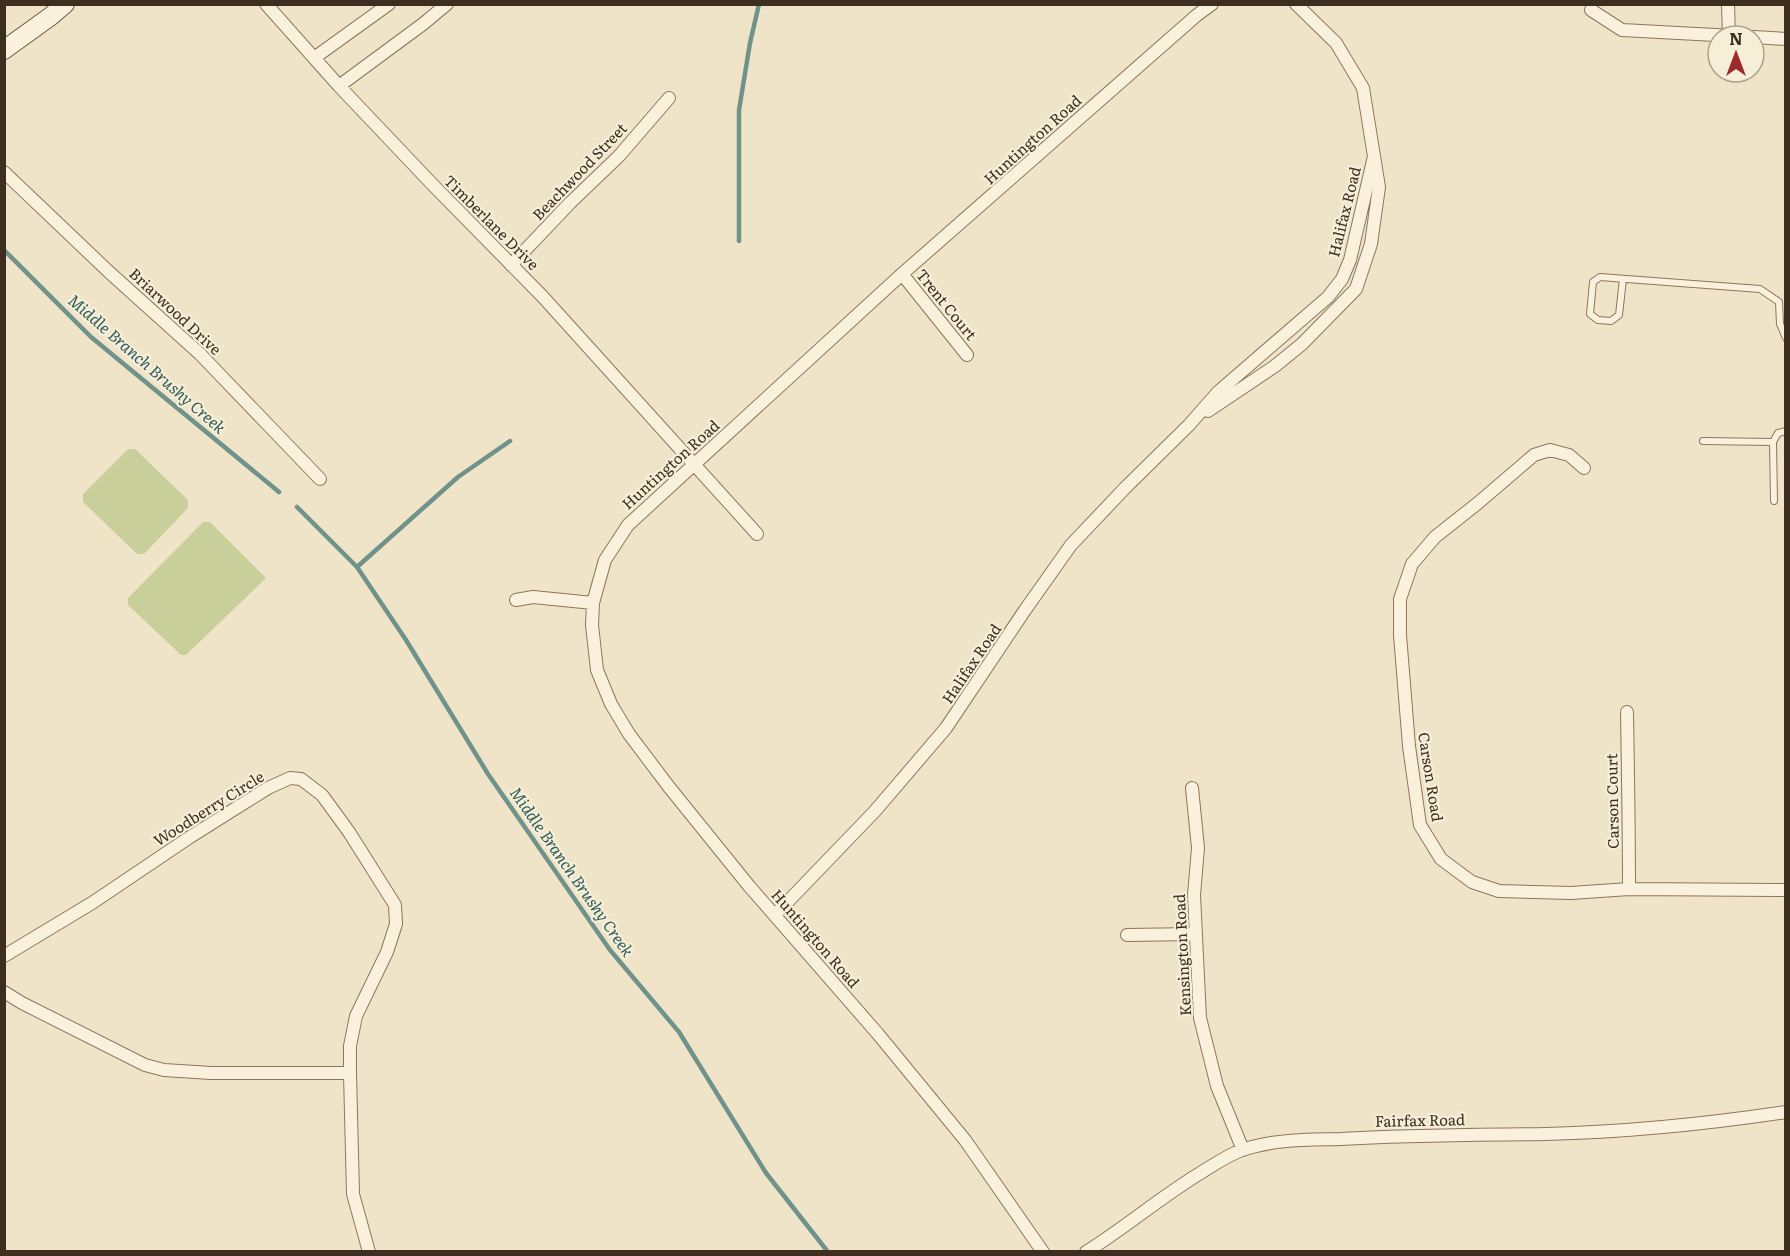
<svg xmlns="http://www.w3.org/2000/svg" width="1790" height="1256" font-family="Literata,serif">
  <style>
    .green { fill: #c9cf9b }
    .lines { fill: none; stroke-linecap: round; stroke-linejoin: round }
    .stream { stroke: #6f938a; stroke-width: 4.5 }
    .lane-casing { stroke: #8d765c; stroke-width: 8 }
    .street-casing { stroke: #8d765c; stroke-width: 14 }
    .secondary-casing { stroke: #6f573f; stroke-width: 20 }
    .lane { stroke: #faf1dc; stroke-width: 6 }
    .street { stroke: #faf1dc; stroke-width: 12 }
    .secondary { stroke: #faf1dc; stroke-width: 18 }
    .labels { text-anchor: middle; stroke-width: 4.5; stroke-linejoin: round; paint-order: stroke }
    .street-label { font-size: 15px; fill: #3d2e20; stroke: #f7eed8 }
    .water-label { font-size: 16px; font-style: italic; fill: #2f5d5a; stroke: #f7eed8 }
  </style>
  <rect width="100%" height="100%" fill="#f0e4c8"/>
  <!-- green -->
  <path class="green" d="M 128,449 L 135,449 L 188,500 L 188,508 L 144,554 L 137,554 L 83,502 L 83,494 Z
    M 203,522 L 210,522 L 266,578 L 186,655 L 181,655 L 128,605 L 128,598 Z"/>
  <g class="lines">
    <!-- stream -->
    <path class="stream" d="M 739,241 L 739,110 L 750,43 L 759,4
      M 4,250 L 91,337 L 279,492
      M 297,507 L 357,567 L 406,640 L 488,774 L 610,950 L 679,1032 L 766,1173 L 828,1252
      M 357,567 L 458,477 L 510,441"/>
    <!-- lane casing -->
    <g class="lane-casing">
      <path id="lane" d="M 1623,279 L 1619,315 L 1611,321 L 1598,320 L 1590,314 L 1593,282 L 1600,277 L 1760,289 L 1779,302 L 1780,324 L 1786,338
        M 1703,441 L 1773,442
        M 1774,501 L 1773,442 L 1778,433 L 1786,431"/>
    </g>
    <!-- street casing -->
    <g class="street-casing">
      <path id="street" d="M 266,4 L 339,86 L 432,184 L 543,297 L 757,534
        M 1728,4 L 1729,36
        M 1591,10 L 1622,30 L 1734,36
        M 1754,37 L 1786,39
        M 314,58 L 389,4
        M 339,86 L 423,24 L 447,4
        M 4,172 L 109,272 L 200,354 L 320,479
        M 511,265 L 570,203 L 619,156 L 669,98
        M 902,274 L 967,355
        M 1208,411 L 1275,366 L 1302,344 L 1356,289 L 1371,244 L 1379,187 L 1363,88 L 1336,43 L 1296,4
        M 1584,468 L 1569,455 L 1550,450 L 1534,455 L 1478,503 L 1435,537 L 1412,564 L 1400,599 L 1400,635 L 1409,746 L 1420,825 L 1441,859 L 1472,882 L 1499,891 L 1571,893 L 1629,889 L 1786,890
        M 516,600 L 533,597 L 593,603
        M 1627,712 C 1628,771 1629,830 1629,889
        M 1192,788 L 1198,848 L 1194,895 L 1200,1018 L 1217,1086 L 1243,1150
        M 775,915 L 875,811 L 946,728 L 1025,610 L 1071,545 L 1125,488 L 1189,425 L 1218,392 L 1328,297 L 1342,279 L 1350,260 L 1374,156
        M 1127,935 L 1195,934
        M 4,956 L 92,903 L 190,837 L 268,788 L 290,778 L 301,779 L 322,795 L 349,832 L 395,905 L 396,924 L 387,952 L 356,1016 L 350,1046 L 350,1073 L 211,1073 L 164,1070 L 145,1065 L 22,1003 L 4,992
        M 350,1073 L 353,1194 L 369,1252
        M 1043,1252 L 965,1140 L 878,1034 L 749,886 L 669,787 L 629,734 L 611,704 L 597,670 L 592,625 L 593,603 L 605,560 L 628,525 L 902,274 L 1197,15 L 1212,4
        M 1086,1252 C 1126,1227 1162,1196 1202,1172 C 1215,1164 1228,1155 1242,1150 C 1274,1139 1308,1140 1341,1139 C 1409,1135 1477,1135 1546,1134 C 1626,1132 1706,1124 1786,1112"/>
    </g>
    <!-- secondary casing -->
    <g class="secondary-casing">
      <path id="secondary" d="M 4,50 L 51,16 L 65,4"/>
    </g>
    <!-- lane -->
    <use href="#lane" class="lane"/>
    <!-- street -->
    <use href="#street" class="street"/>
    <!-- secondary -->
    <use href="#secondary" class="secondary"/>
  </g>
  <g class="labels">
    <!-- street labels -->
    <g class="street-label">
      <text transform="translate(1033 140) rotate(-42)" y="5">Huntington Road</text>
      <text transform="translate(580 172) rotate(-46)" y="5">Beachwood Street</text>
      <text transform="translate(1345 212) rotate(-76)" y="5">Halifax Road</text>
      <text transform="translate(491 223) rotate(45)" y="5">Timberlane Drive</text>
      <text transform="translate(946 305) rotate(51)" y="5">Trent Court</text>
      <text transform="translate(175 312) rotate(43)" y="5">Briarwood Drive</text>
      <text transform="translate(671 465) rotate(-42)" y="5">Huntington Road</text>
      <text transform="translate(972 664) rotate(-56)" y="5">Halifax Road</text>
      <text transform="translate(1430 777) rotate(81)" y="5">Carson Road</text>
      <text transform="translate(1613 801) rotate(-91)" y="5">Carson Court</text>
      <text transform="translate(209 809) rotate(-32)" y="5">Woodberry Circle</text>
      <text transform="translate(815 939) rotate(49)" y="5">Huntington Road</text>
      <text transform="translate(1183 955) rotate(-93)" y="5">Kensington Road</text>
      <text transform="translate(1420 1121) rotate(-1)" y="5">Fairfax Road</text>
    </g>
    <!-- water labels -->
    <g class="water-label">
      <text transform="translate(147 364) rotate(41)" y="6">Middle Branch Brushy Creek</text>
      <text transform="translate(572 872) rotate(55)" y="6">Middle Branch Brushy Creek</text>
    </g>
  </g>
  <!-- border -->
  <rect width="1790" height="1256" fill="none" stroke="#3d2e20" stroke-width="12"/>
  <!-- north arrow -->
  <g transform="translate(1736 54)"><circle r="28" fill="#f7eed8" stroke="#ada18e" stroke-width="1.5"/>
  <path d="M0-4.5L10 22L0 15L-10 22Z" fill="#9e2a2b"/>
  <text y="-9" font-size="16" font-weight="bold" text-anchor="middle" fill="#3d2e20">N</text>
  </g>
</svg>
